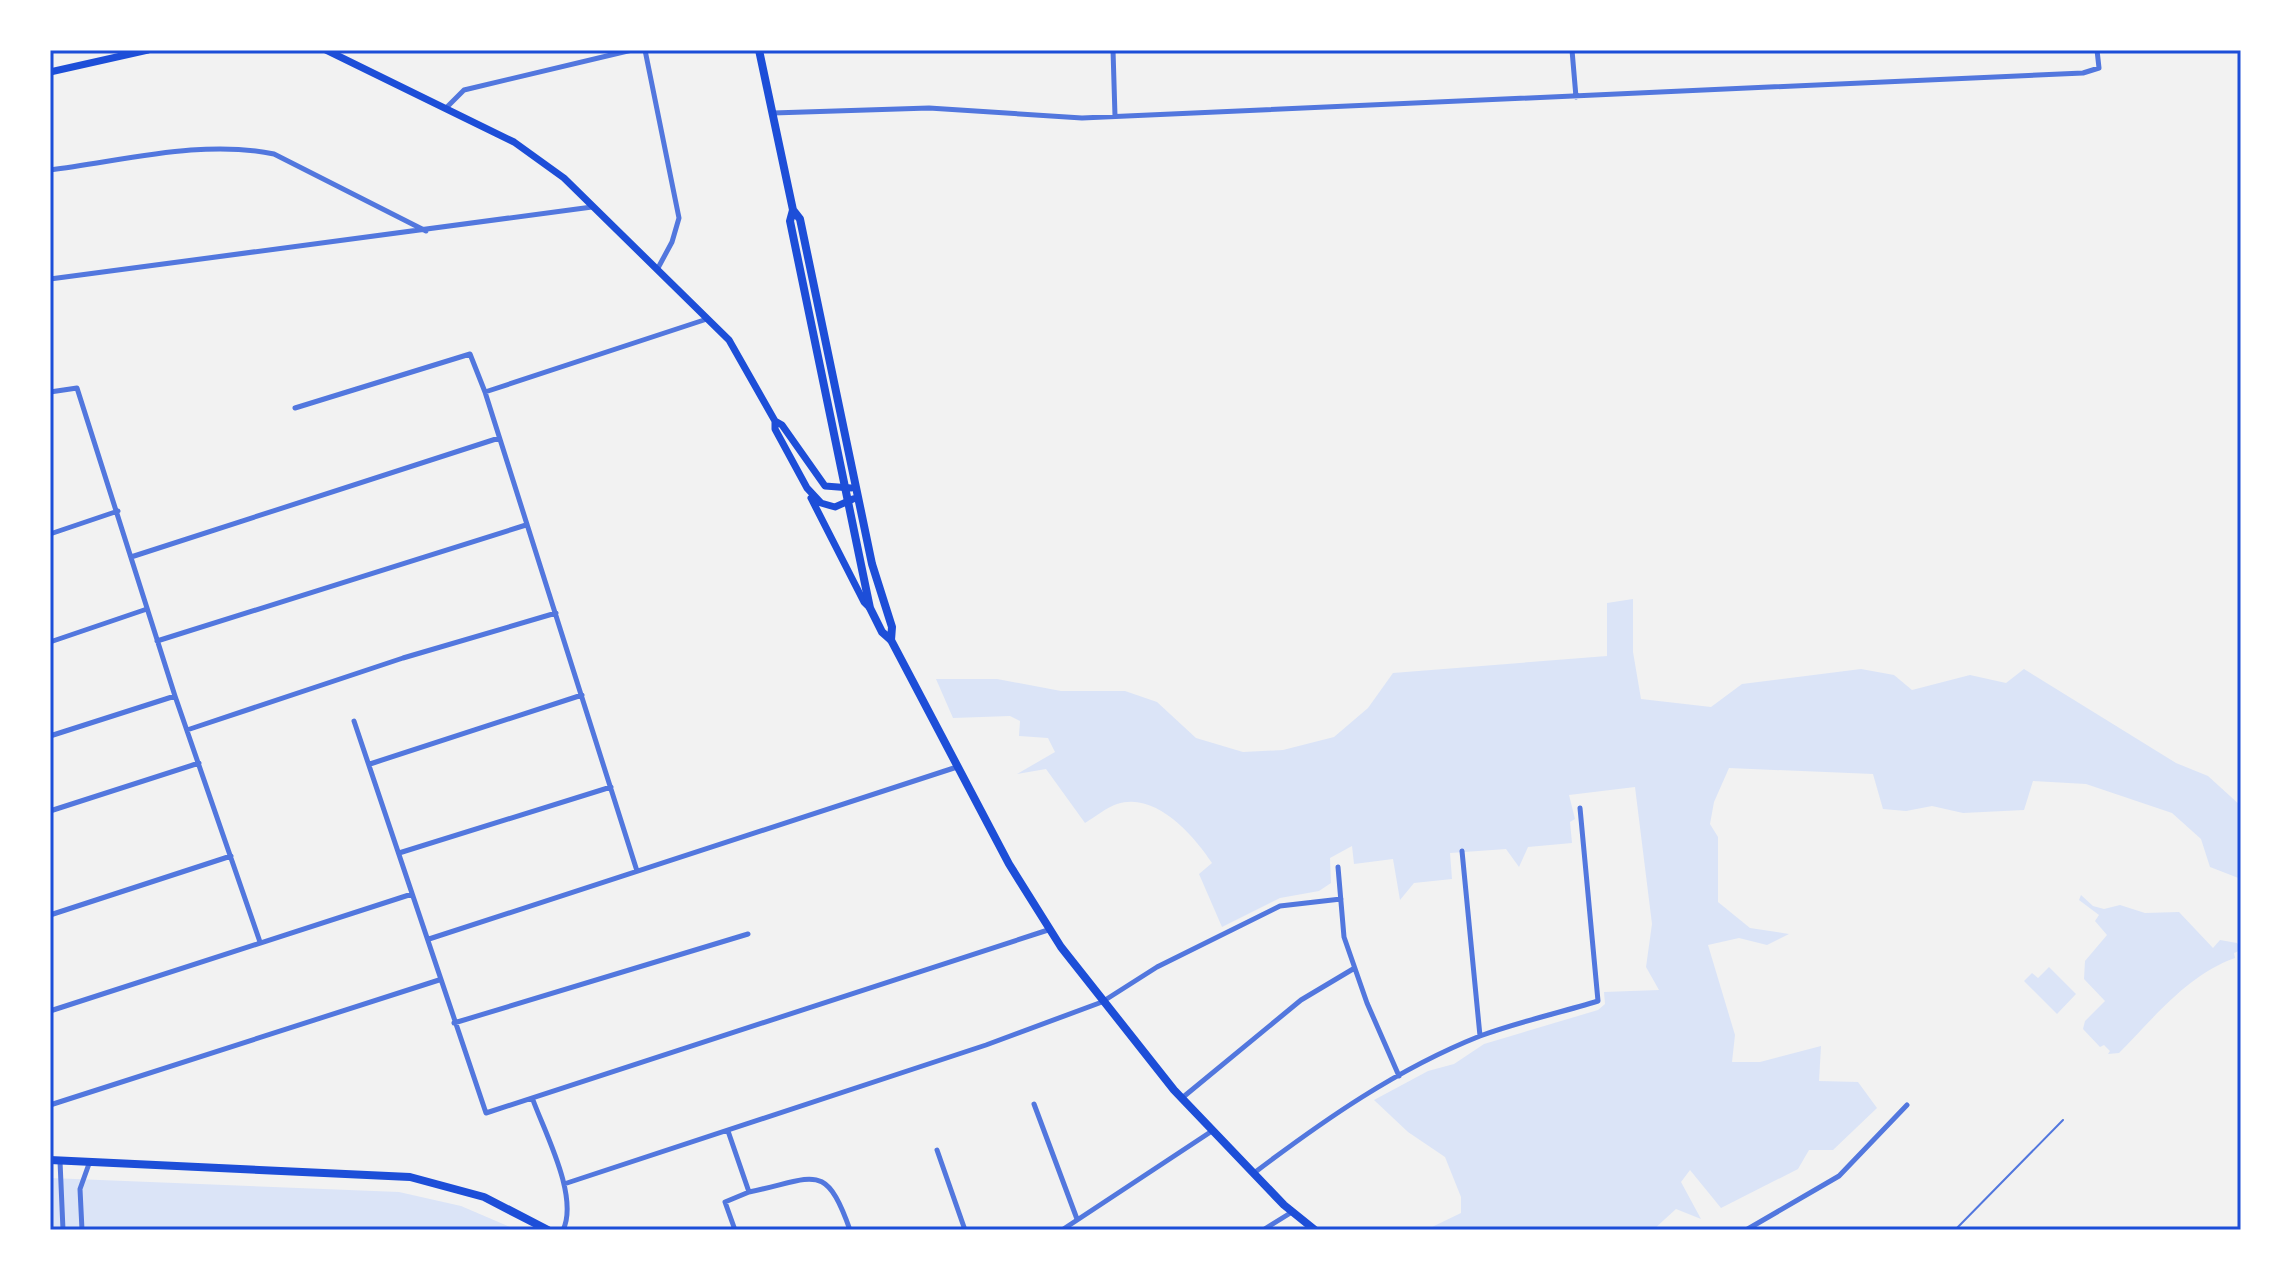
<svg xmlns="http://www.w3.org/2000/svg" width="2291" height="1280" font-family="'Times New Roman',serif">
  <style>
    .green { fill: #dbe4f7 }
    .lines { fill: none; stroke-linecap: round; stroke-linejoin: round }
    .service { stroke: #5277de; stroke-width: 2 }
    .minor { stroke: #5277de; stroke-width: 5 }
    .secondary { stroke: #1d4ed8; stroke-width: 7 }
    .primary { stroke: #1d4ed8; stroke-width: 8 }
    .neatline { fill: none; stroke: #1d4ed8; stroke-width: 3 }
  </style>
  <rect width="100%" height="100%" fill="#f2f2f2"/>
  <!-- green -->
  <path class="green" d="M 1633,599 L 1633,652 L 1641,699 L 1711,707 L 1742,684 L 1861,669 L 1894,675 L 1912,690 L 1970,675 L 2006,683 L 2024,669 L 2176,763 L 2208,776 L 2241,806 L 2241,879 L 2210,867 L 2201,839 L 2172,813 L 2086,784 L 2033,781 L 2024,810 L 1963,813 L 1932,806 L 1906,811 L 1883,809 L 1873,774 L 1729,768 L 1714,802 L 1710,824 L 1718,837 L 1718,902 L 1750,928 L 1789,934 L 1767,945 L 1739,938 L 1708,945 L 1735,1035 L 1732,1062 L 1760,1062 L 1821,1046 L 1819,1081 L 1858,1082 L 1877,1108 L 1833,1150 L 1809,1150 L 1798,1169 L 1721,1208 L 1690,1170 L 1681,1182 L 1701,1219 L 1676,1209 L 1653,1230 L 1437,1230 L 1432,1227 L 1461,1213 L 1461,1197 L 1445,1157 L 1408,1132 L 1374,1100 L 1428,1071 L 1454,1064 L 1484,1044 L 1598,1010 L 1605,1004 L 1604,992 L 1659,990 L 1646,967 L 1652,924 L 1635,787 L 1569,795 L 1575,819 L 1570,822 L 1572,843 L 1528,847 L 1519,867 L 1506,849 L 1450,853 L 1452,879 L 1414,883 L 1400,900 L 1393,859 L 1354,864 L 1352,846 L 1330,858 L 1331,883 L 1319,891 L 1280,898 L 1222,927 L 1199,874 L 1212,863 C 1194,836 1156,791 1117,804 C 1107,807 1095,817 1085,823 L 1046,769 L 1017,774 L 1055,752 L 1048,738 L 1019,736 L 1020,721 L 1010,716 L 953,718 L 936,679 L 997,679 L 1061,691 L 1125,691 L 1157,702 L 1196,738 L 1243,752 L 1283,750 L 1334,737 L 1368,708 L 1393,673 L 1607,656 L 1607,603 Z
    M 2081,895 L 2093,906 L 2104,909 L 2120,905 L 2145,913 L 2179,912 L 2213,948 L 2220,940 L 2237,943 L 2241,950 L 2234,953 L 2235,958 C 2187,975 2154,1018 2119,1053 L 2108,1054 L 2110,1051 L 2104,1045 L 2100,1047 L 2083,1029 L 2085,1021 L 2105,1001 L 2084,979 L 2085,961 L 2107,935 L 2095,921 L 2099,915 L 2079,900 Z
    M 2049,967 L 2076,994 L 2057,1014 L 2024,981 L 2032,973 L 2038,978 Z
    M 50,1178 L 399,1192 L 461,1206 L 517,1230 L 50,1230 Z"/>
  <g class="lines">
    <!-- service -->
    <path class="service" d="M 1955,1230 L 2063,1120"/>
    <!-- minor -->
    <path class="minor" d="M 645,50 L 679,218 L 672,242 L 658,268
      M 1113,50 L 1115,116
      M 1572,50 L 1576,97
      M 446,108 L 464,90 L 632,50
      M 773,113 L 929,108 L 1082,118 L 2083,73 L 2099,68 L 2097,50
      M 50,170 C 123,161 202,139 274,154 L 426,231
      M 50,279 L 592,207
      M 50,392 L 77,388 L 175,696 L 260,942
      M 485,392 L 707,319
      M 295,408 L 470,354 L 485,392 L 637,871
      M 50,534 L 118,511
      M 131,557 L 499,438
      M 157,641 L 526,525
      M 50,642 L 147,609
      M 354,721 L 486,1113 L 1048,930
      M 187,730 L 403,658 L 556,613
      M 50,736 L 175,696
      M 370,764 L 582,695
      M 50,811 L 199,763
      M 1462,851 L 1480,1036
      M 399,853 L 611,787
      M 1338,867 L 1344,937 L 1367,1003 L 1399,1076
      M 50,915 L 231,856
      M 429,939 L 957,767
      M 50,1011 L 412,894
      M 454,1023 L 748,934
      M 1182,1098 L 1301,1000 L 1353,969
      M 533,1100 C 545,1133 579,1197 563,1230
      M 1034,1104 L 1077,1219
      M 50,1105 L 439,980
      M 728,1131 L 749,1192 C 814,1179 825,1159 850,1230
      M 937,1150 L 965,1230
      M 60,1161 L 63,1230
      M 1254,1173 C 1324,1120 1397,1069 1480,1036 C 1518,1022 1559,1013 1598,1001 L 1580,808
      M 564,1184 L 986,1045 L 1102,1002 L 1157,967 L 1280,906 L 1341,899
      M 82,1230 L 80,1189 L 90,1161
      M 735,1230 L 725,1202 L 749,1192
      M 1062,1230 L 1212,1131
      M 1263,1230 L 1292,1212
      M 1746,1230 L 1839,1176 L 1907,1105"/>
    <!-- secondary -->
    <path class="secondary" d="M 326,50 L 514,142 L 564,178 L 729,340 L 775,421 L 775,429 L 807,488 L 821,503 L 835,507 L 853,499
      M 50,72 L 148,50
      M 775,421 L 782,425 L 825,486 L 851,488
      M 811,498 L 864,602 L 870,608"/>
    <!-- primary -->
    <path class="primary" d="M 759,50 L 793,210 L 800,219 L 872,564 L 892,627 L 891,640
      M 793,210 L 790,221 L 870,608 L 882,632 L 891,640 L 1009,864 L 1061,947 L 1174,1090 L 1284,1205 L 1315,1230
      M 50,1160 L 410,1177 L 484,1197 L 548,1230"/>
  </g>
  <!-- border -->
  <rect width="2291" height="1280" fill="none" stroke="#ffffff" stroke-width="104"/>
  <rect x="52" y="52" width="2187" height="1176" class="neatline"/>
</svg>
